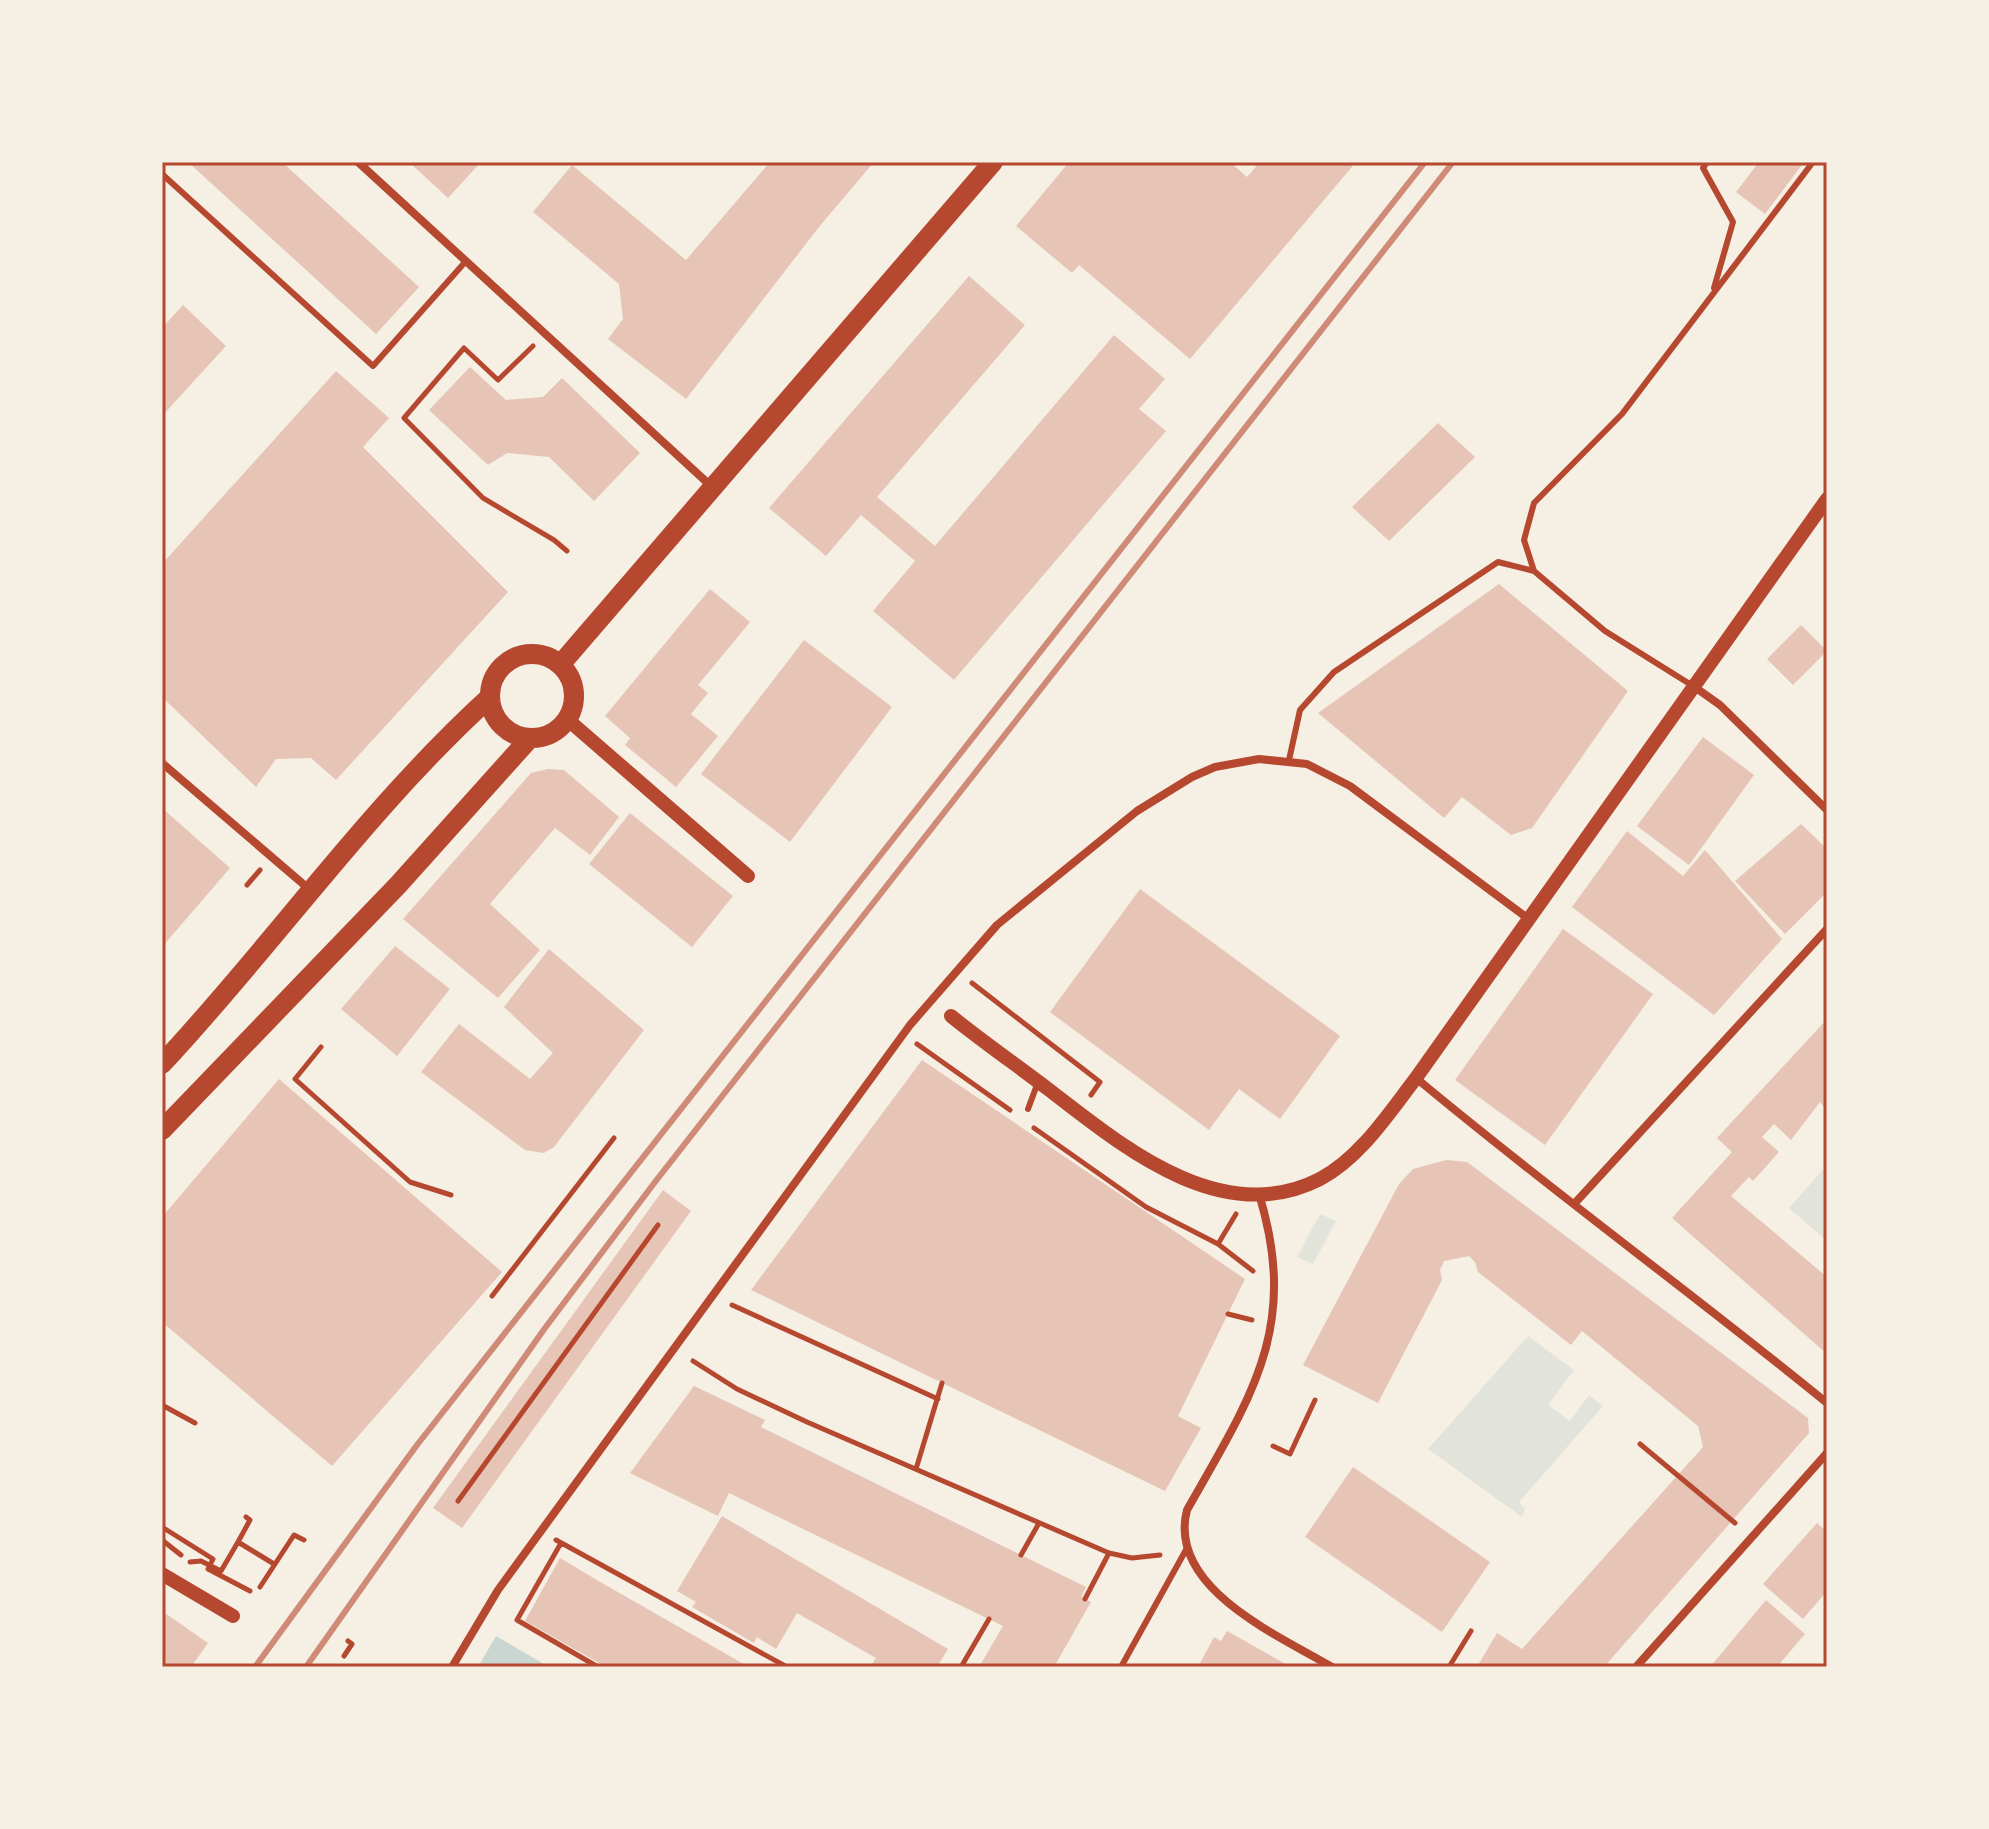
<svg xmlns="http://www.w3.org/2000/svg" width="1989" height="1829" font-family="'Open Sans',sans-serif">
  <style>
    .green { fill: #e2e4dc }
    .water { fill: #c9d6d2 }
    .building { fill: #e6c5b7 }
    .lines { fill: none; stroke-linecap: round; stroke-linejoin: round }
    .path { stroke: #b5482f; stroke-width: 5 }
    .service { stroke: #b5482f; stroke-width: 6 }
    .minor { stroke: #b5482f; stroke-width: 8 }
    .tertiary { stroke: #b5482f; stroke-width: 14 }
    .primary { stroke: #b5482f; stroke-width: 20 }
    .rail { stroke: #cf8b77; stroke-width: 6 }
    .neatline { fill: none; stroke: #b5482f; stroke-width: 3 }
  </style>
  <rect width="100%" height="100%" fill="#f6efe4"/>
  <!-- green -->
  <path class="green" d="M 1827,1165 L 1827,1241 L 1789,1208 Z
    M 1320,1214 L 1336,1221 L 1313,1264 L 1297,1257 Z
    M 1528,1336 L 1574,1370 L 1548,1405 L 1570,1421 L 1589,1395 L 1603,1406 L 1519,1502 L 1525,1509 L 1522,1517 L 1428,1449 Z"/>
  <!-- water -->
  <path class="water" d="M 496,1636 L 549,1667 L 478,1667 Z"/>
  <!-- building -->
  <path class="building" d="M 188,162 L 282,162 L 419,287 L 376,334 Z
    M 409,162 L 481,162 L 448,198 Z
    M 770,162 L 874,162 L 819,227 L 686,399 L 608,339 L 623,319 L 619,284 L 533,212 L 572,165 L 686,260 Z
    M 1069,162 L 1230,162 L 1247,177 L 1260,162 L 1356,162 L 1190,359 L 1079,265 L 1072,273 L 1016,226 Z
    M 1759,162 L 1804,162 L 1765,214 L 1736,192 Z
    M 969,276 L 1025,325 L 877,497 L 935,546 L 1114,335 L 1165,379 L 1139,409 L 1166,431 L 954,680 L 873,611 L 915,561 L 861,515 L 826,556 L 769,508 Z
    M 183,305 L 226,346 L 162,416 L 162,328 Z
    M 470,367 L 506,400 L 543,397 L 562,378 L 640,453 L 594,501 L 549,457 L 507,453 L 488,465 L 429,410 Z
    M 336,371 L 389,418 L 363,447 L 508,592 L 336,780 L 311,758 L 276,759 L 256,787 L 162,697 L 162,564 Z
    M 1438,423 L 1475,457 L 1389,541 L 1352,507 Z
    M 1499,584 L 1628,691 L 1532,828 L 1511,835 L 1462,797 L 1444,818 L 1318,713 Z
    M 710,589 L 750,622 L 698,685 L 708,693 L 691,714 L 718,736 L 676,787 L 625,745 L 630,738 L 605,716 Z
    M 1801,625 L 1827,651 L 1793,685 L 1767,659 Z
    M 804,640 L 892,707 L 790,842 L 701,774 Z
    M 1703,737 L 1754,775 L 1689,865 L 1637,826 Z
    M 548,769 L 564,770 L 619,817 L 590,855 L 555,828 L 490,904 L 540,950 L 498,998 L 403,919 L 531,773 Z
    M 162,808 L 230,868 L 162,947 Z
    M 630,813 L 733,896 L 692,947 L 589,864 Z
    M 1801,824 L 1827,849 L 1827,892 L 1785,934 L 1735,881 Z
    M 1627,831 L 1683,876 L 1705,850 L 1782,939 L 1714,1015 L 1572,907 Z
    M 1140,889 L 1340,1036 L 1280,1119 L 1239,1089 L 1209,1130 L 1050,1012 Z
    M 1563,929 L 1653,994 L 1545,1145 L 1455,1080 Z
    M 395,946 L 450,989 L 397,1056 L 341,1009 Z
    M 549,949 L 644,1030 L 554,1147 L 544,1153 L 525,1150 L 421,1072 L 459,1024 L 530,1079 L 553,1053 L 504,1007 Z
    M 1827,1019 L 1827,1104 L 1824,1107 L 1820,1102 L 1791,1140 L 1774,1124 L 1762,1137 L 1779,1152 L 1753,1181 L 1749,1177 L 1731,1196 L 1827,1277 L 1827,1354 L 1672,1218 L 1732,1152 L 1717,1138 Z
    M 922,1060 L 1245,1279 L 1178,1416 L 1201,1428 L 1165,1491 L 751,1290 Z
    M 279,1079 L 502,1272 L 332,1466 L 162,1322 L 162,1217 Z
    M 1446,1160 L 1467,1162 L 1808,1418 L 1809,1433 L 1604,1667 L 1477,1667 L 1497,1633 L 1522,1649 L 1703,1447 L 1698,1426 L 1582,1331 L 1571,1345 L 1478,1272 L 1475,1262 L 1469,1256 L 1444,1261 L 1440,1270 L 1442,1280 L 1378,1403 L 1303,1365 L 1399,1184 L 1413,1169 Z
    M 663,1190 L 691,1211 L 462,1528 L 433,1508 Z
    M 694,1386 L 765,1420 L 761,1427 L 1086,1587 L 1081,1597 L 1091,1602 L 1054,1667 L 979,1667 L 1003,1626 L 729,1493 L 718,1516 L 630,1473 Z
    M 1353,1467 L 1490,1562 L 1442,1632 L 1305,1537 Z
    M 722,1516 L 948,1649 L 937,1667 L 870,1667 L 876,1658 L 797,1613 L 776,1649 L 757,1637 L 754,1643 L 692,1607 L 696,1602 L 677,1591 Z
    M 1817,1523 L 1827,1532 L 1827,1591 L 1803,1619 L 1763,1584 Z
    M 560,1558 L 602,1583 L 749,1667 L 606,1667 L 525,1621 Z
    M 1766,1600 L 1805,1634 L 1777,1667 L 1710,1667 Z
    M 162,1611 L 208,1643 L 191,1667 L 162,1667 Z
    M 1227,1631 L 1291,1667 L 1198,1667 L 1214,1637 L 1221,1641 Z"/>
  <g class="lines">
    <!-- path -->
    <path class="path" d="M 533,346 L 498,380 L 464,348 L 404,418 L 483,498 L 554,540 L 567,551
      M 247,885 L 260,870
      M 972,983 L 1100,1082 L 1091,1095
      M 917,1044 L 1010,1110
      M 321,1047 L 295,1079 L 410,1182 L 451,1195
      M 1034,1128 L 1146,1207 L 1218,1244 L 1253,1271
      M 1218,1244 L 1236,1214
      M 492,1296 L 614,1138
      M 732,1305 L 938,1399
      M 1228,1314 L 1252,1320
      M 693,1361 L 737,1389 L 807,1422 L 1109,1553 L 1132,1558 L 1160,1555
      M 162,1405 L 195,1423
      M 1640,1444 L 1735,1523
      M 1273,1446 L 1290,1454 L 1315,1400
      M 916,1469 L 942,1383
      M 458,1501 L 658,1225
      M 246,1517 L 250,1520 L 238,1542 L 274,1564
      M 162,1527 L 213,1559 L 208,1569 L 250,1591
      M 162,1540 L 181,1555
      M 556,1540 L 787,1667
      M 561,1543 L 517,1620 L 598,1667
      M 1021,1555 L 1039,1523
      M 190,1562 L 201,1561 L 221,1571 L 238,1542
      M 260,1587 L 294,1535 L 304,1540
      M 1085,1599 L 1109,1553
      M 344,1656 L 352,1644 L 348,1641
      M 961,1667 L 989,1619
      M 1449,1667 L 1471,1631"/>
    <!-- service -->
    <path class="service" d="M 1707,162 L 1703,168 L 1733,222 L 1714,288
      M 162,174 L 373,366 L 466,261
      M 1693,686 L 1605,631 L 1534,571 L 1524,540 L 1534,503 L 1622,414 L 1813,162
      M 1289,760 L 1300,710 L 1334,672 L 1498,562 L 1534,571
      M 1028,1109 L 1038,1082
      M 1121,1667 L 1187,1548"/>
    <!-- minor -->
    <path class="minor" d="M 358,162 L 711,486
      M 1696,688 L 1720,705 L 1827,810
      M 162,763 L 309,889
      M 1416,1078 C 1550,1190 1691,1292 1827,1403
      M 1259,1194 C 1300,1328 1251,1397 1187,1510 C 1167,1588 1278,1635 1332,1667
      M 1575,1203 L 1827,929
      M 452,1667 L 498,1590 L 910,1025 L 997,925 L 1137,811 L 1192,777 L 1215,767 L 1259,759 L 1307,764 L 1350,786 L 1530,920
      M 1636,1667 L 1827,1453"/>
    <!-- tertiary -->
    <path class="tertiary" d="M 567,719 L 748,876
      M 951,1016 C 982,1041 1015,1064 1048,1089 C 1121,1145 1221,1230 1320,1179 C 1360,1158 1389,1113 1416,1078 L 1827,499
      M 162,1574 L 233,1616"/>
    <!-- primary -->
    <path class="primary" d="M490 696a42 42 0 1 1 84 0a42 42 0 1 1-84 0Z
      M 560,665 L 993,162
      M 162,1064 C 274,944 368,808 490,697
      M 162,1130 L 398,885 L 530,738"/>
    <!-- rail -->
    <path class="rail" d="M 255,1667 L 417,1445 L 1425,162
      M 306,1667 L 545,1328 L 655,1182 L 1453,162"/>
  </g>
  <!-- border -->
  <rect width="1989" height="1829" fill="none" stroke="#f6efe4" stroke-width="328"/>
  <rect x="164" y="164" width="1661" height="1501" class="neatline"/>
</svg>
